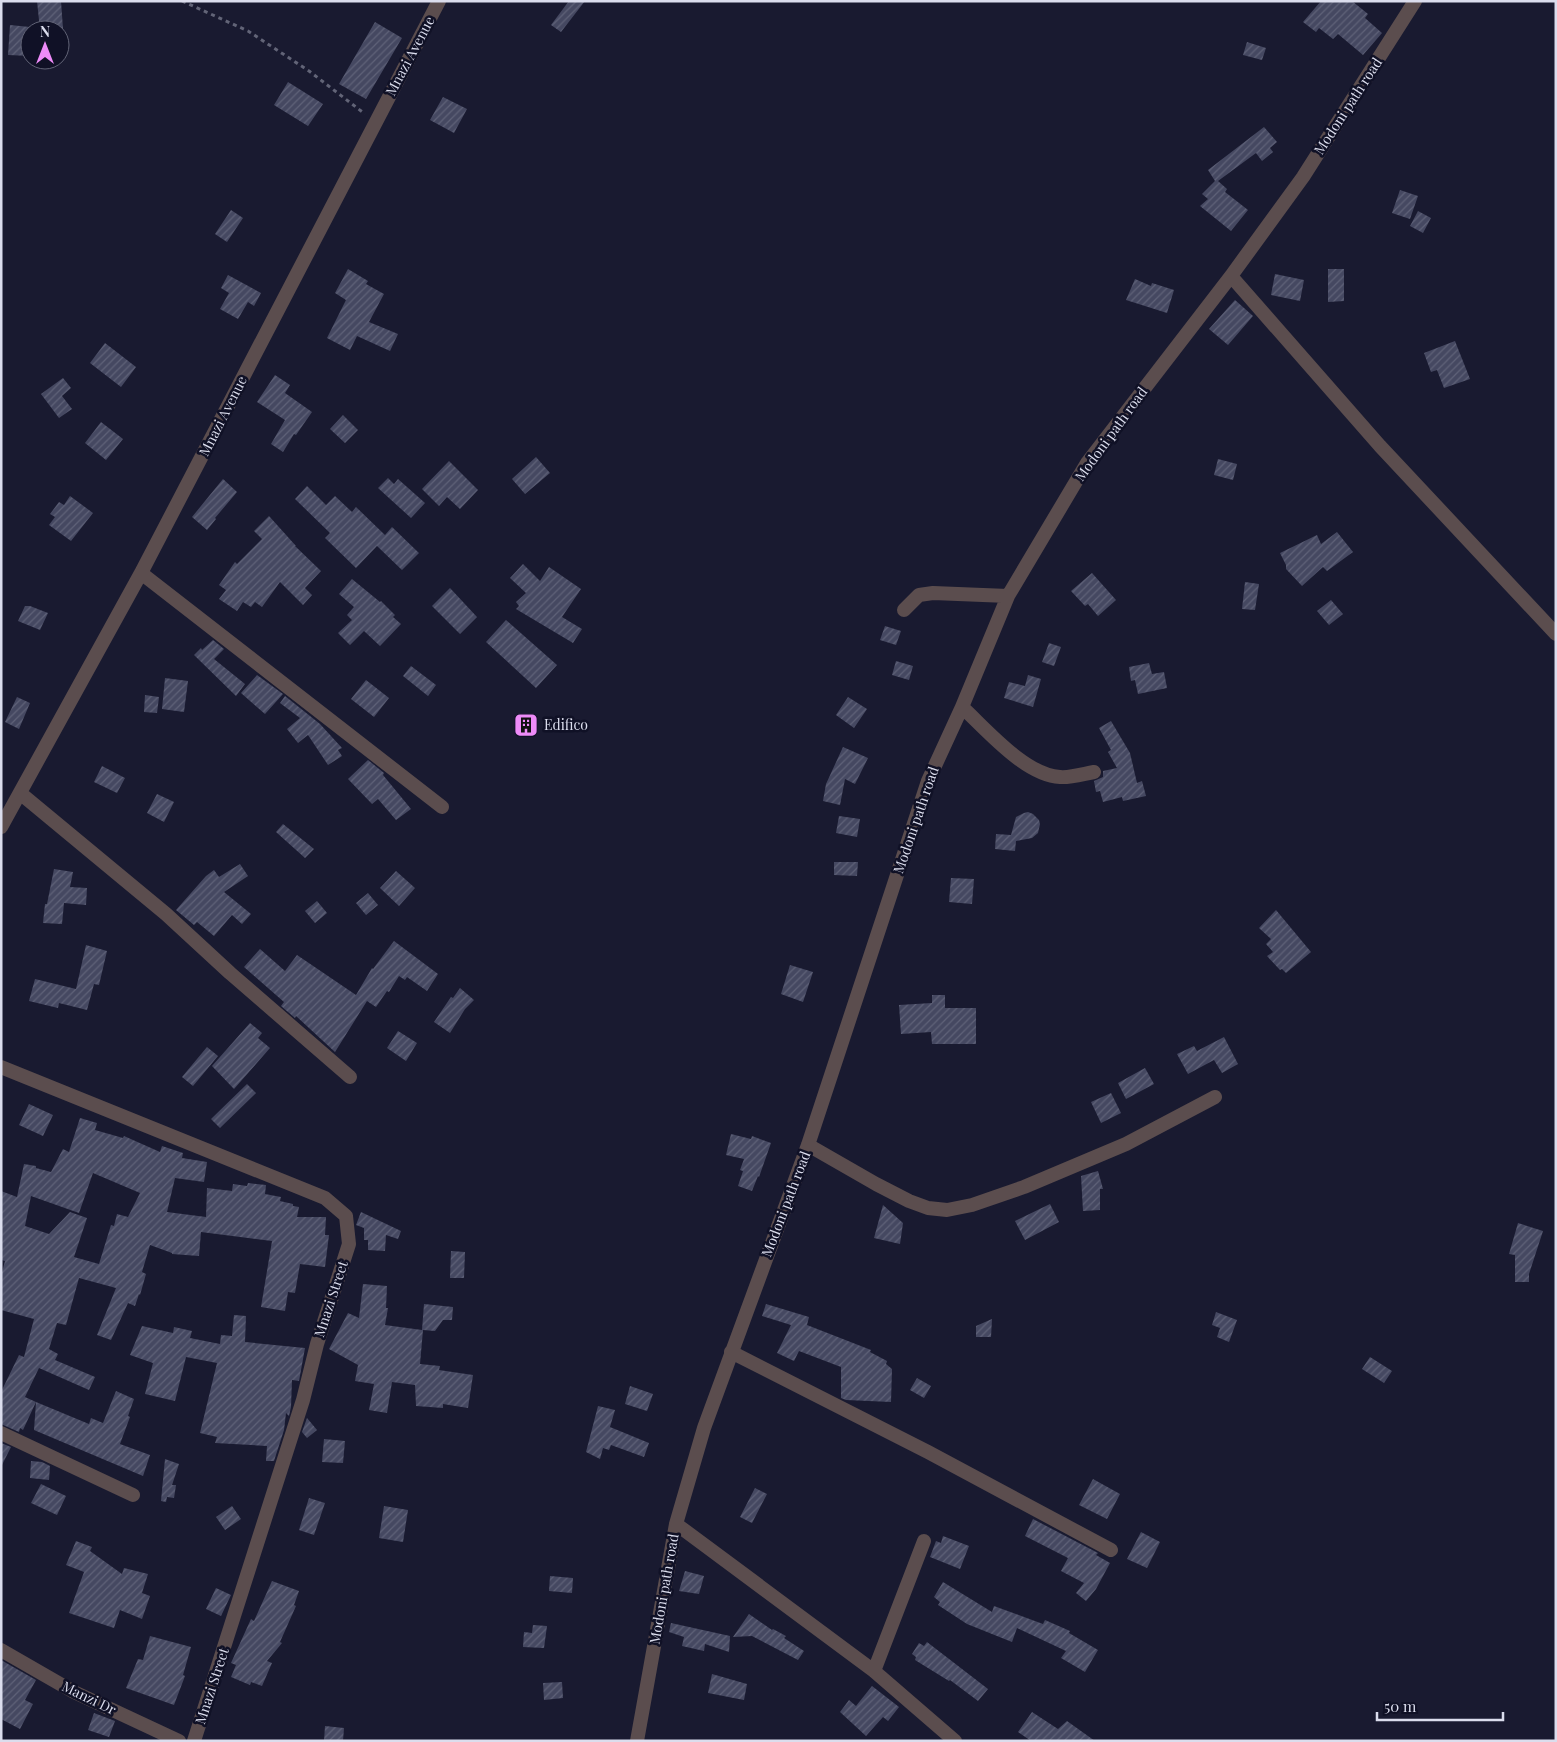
<svg xmlns="http://www.w3.org/2000/svg" width="1557" height="1742" font-family="'Playfair Display',serif">
  <style>
    .building { fill: url(#building-hatch); fill-rule: evenodd }
    .lines { fill: none; stroke-linecap: round; stroke-linejoin: round }
    .path { stroke: #626477; stroke-width: 3; stroke-dasharray: 4 4; stroke-linecap: butt }
    .minor { stroke: #5b4d4e; stroke-width: 14 }
    .labels { text-anchor: middle; stroke-width: 5; stroke-linejoin: round; paint-order: stroke }
    .street-label { font-size: 14px; fill: #dbdded; stroke: #101126 }
    .poi-label { font-size: 14px; fill: #dbdded; stroke: #101126; text-anchor: start }
  </style>
  <defs>
    <pattern id="building-hatch" width="6" height="6" patternUnits="userSpaceOnUse" patternTransform="scale(1.25)"><rect width="6" height="6" fill="#454861"/><path d="M-1 1l2-2M0 6l6-6M5 7l2-2" fill="none" stroke="#5f6278"/></pattern>
  </defs>
  <rect width="100%" height="100%" fill="#191a30"/>
  <!-- building -->
  <path class="building" d="M 37,1 L 61,1 L 63,29 L 40,30 Z
    M 569,1 L 585,1 L 561,32 L 551,25 Z
    M 1321,1 L 1352,1 L 1368,14 L 1365,18 L 1382,33 L 1363,55 L 1338,34 L 1333,39 L 1319,28 L 1316,32 L 1303,22 Z
    M 375,22 L 402,38 L 366,99 L 339,84 Z
    M 10,25 L 30,27 L 30,56 L 8,55 Z
    M 1247,42 L 1266,48 L 1262,60 L 1243,55 Z
    M 288,82 L 323,104 L 308,126 L 274,105 Z
    M 443,97 L 467,109 L 454,133 L 430,120 Z
    M 1264,127 L 1277,142 L 1270,148 L 1273,152 L 1262,161 L 1256,153 L 1218,181 L 1227,189 L 1225,192 L 1248,210 L 1231,231 L 1200,206 L 1208,199 L 1202,194 L 1215,181 L 1208,170 Z
    M 1400,190 L 1418,196 L 1410,219 L 1392,213 Z
    M 231,210 L 243,218 L 227,242 L 215,234 Z
    M 1418,211 L 1431,218 L 1423,233 L 1410,226 Z
    M 348,269 L 368,281 L 366,284 L 384,294 L 369,322 L 398,334 L 390,351 L 357,336 L 350,350 L 327,338 L 346,300 L 335,293 Z
    M 1328,269 L 1344,269 L 1344,301 L 1328,302 Z
    M 1275,274 L 1304,280 L 1300,301 L 1271,295 Z
    M 228,275 L 261,293 L 254,306 L 248,302 L 238,319 L 220,309 L 229,293 L 221,288 Z
    M 1135,279 L 1151,286 L 1152,283 L 1174,290 L 1167,313 L 1126,300 Z
    M 1235,300 L 1253,316 L 1228,345 L 1209,329 Z
    M 1455,341 L 1470,379 L 1444,388 L 1437,370 L 1431,372 L 1424,353 Z
    M 105,343 L 136,367 L 121,387 L 90,363 Z
    M 275,375 L 290,385 L 285,393 L 312,412 L 296,435 L 294,434 L 283,452 L 271,444 L 285,420 L 257,402 Z
    M 63,378 L 71,388 L 62,396 L 72,409 L 59,418 L 41,394 Z
    M 343,415 L 358,430 L 345,443 L 330,429 Z
    M 101,422 L 123,439 L 106,460 L 85,443 Z
    M 536,457 L 550,473 L 525,494 L 512,479 Z
    M 1218,459 L 1237,464 L 1233,480 L 1214,475 Z
    M 449,461 L 478,490 L 460,509 L 447,497 L 439,506 L 422,489 Z
    M 388,478 L 394,484 L 398,479 L 425,503 L 411,518 L 378,488 Z
    M 223,479 L 237,492 L 215,518 L 216,519 L 207,530 L 192,517 Z
    M 307,486 L 326,505 L 335,496 L 352,512 L 356,507 L 385,535 L 392,527 L 419,553 L 402,570 L 377,546 L 356,568 L 325,538 L 330,533 L 295,499 Z
    M 70,496 L 93,513 L 71,541 L 49,525 L 55,517 L 50,514 L 59,502 L 64,505 Z
    M 269,516 L 296,546 L 295,546 L 321,571 L 305,588 L 312,595 L 303,605 L 280,582 L 262,607 L 255,602 L 251,607 L 243,602 L 237,611 L 219,599 L 226,590 L 219,585 L 235,562 L 237,564 L 262,539 L 254,531 Z
    M 1337,532 L 1353,552 L 1327,571 L 1323,567 L 1302,586 L 1286,569 L 1286,565 L 1280,553 L 1317,535 L 1321,544 Z
    M 523,564 L 540,581 L 549,567 L 581,589 L 562,617 L 582,629 L 573,643 L 516,609 L 519,606 L 516,602 L 526,593 L 510,578 Z
    M 1092,573 L 1116,600 L 1098,616 L 1088,604 L 1085,606 L 1071,591 Z
    M 352,579 L 380,602 L 381,601 L 395,615 L 393,617 L 401,624 L 380,646 L 364,631 L 350,645 L 338,633 L 352,620 L 347,615 L 354,607 L 339,594 Z
    M 1245,582 L 1259,584 L 1255,610 L 1242,609 Z
    M 450,588 L 477,617 L 460,634 L 432,606 Z
    M 1331,600 L 1343,614 L 1329,625 L 1317,611 Z
    M 25,606 L 30,606 L 48,613 L 40,630 L 18,621 Z
    M 506,620 L 557,665 L 536,688 L 486,642 Z
    M 885,626 L 901,631 L 896,645 L 880,640 Z
    M 213,640 L 224,649 L 214,659 L 245,684 L 236,696 L 194,655 L 201,648 L 202,650 Z
    M 1049,643 L 1061,647 L 1054,666 L 1042,662 Z
    M 896,661 L 913,666 L 909,680 L 892,675 Z
    M 1149,663 L 1152,674 L 1164,672 L 1167,688 L 1138,694 L 1135,680 L 1131,681 L 1129,667 Z
    M 411,666 L 436,685 L 428,696 L 403,676 Z
    M 257,675 L 283,694 L 265,714 L 241,693 Z
    M 1028,675 L 1041,679 L 1033,707 L 1004,698 L 1009,682 L 1025,686 Z
    M 165,678 L 188,681 L 184,712 L 162,709 Z
    M 366,680 L 389,698 L 374,717 L 351,699 Z
    M 145,695 L 159,697 L 157,713 L 144,712 Z
    M 285,696 L 320,724 L 342,748 L 338,750 L 342,756 L 328,765 L 308,735 L 298,743 L 287,729 L 300,718 L 280,703 Z
    M 17,697 L 30,703 L 19,729 L 5,722 Z
    M 848,697 L 867,709 L 854,728 L 836,715 Z
    M 1111,721 L 1130,753 L 1137,783 L 1142,781 L 1146,796 L 1123,801 L 1122,797 L 1103,802 L 1100,791 L 1096,792 L 1094,781 L 1103,777 L 1103,771 L 1117,768 L 1108,752 L 1111,750 L 1099,728 Z
    M 843,747 L 868,758 L 855,784 L 845,779 L 840,805 L 823,801 L 826,784 Z
    M 368,760 L 384,773 L 383,775 L 411,809 L 396,820 L 378,799 L 372,804 L 348,779 Z
    M 102,766 L 125,778 L 117,793 L 94,782 Z
    M 157,794 L 174,802 L 164,822 L 147,813 Z
    M 1028,812 L 1033,814 L 1039,820 L 1040,824 L 1038,833 L 1032,838 L 1016,841 L 1015,851 L 995,849 L 996,834 L 1011,835 L 1016,817 L 1024,813 Z
    M 839,816 L 860,819 L 857,837 L 836,833 Z
    M 283,824 L 314,849 L 305,858 L 276,832 Z
    M 834,862 L 858,862 L 857,876 L 834,875 Z
    M 240,864 L 248,876 L 224,892 L 251,914 L 242,924 L 232,915 L 214,936 L 197,922 L 194,925 L 176,910 L 206,876 L 214,870 L 219,877 Z
    M 54,869 L 73,872 L 70,887 L 87,888 L 86,905 L 64,903 L 62,924 L 43,923 L 45,904 L 47,904 Z
    M 396,871 L 415,888 L 399,906 L 380,888 Z
    M 951,878 L 974,879 L 972,904 L 949,902 Z
    M 368,893 L 378,905 L 366,915 L 356,903 Z
    M 317,901 L 327,913 L 315,923 L 305,911 Z
    M 1276,910 L 1311,952 L 1286,973 L 1282,969 L 1280,970 L 1267,956 L 1273,952 L 1266,944 L 1271,939 L 1259,928 Z
    M 394,941 L 438,974 L 427,991 L 407,977 L 405,980 L 399,976 L 389,992 L 387,991 L 376,1007 L 367,1001 L 335,1052 L 296,1016 L 295,1018 L 281,1006 L 284,1002 L 244,967 L 260,949 L 285,971 L 297,955 L 356,995 L 372,968 L 373,969 Z
    M 86,945 L 107,951 L 99,985 L 94,984 L 87,1010 L 59,1003 L 58,1008 L 29,1001 L 35,979 L 76,989 Z
    M 790,965 L 813,972 L 803,1002 L 781,994 Z
    M 460,988 L 474,1000 L 465,1009 L 450,1033 L 434,1022 L 451,997 L 453,998 Z
    M 932,995 L 945,995 L 945,1008 L 976,1008 L 976,1044 L 932,1044 L 931,1032 L 901,1034 L 899,1005 L 932,1003 Z
    M 250,1023 L 262,1033 L 258,1038 L 270,1048 L 234,1089 L 212,1066 Z
    M 398,1031 L 417,1043 L 406,1061 L 387,1048 Z
    M 1224,1037 L 1238,1064 L 1222,1073 L 1214,1060 L 1188,1074 L 1177,1054 L 1194,1046 L 1197,1051 Z
    M 207,1047 L 218,1056 L 193,1086 L 182,1077 Z
    M 1145,1068 L 1154,1084 L 1126,1099 L 1118,1083 Z
    M 247,1084 L 256,1093 L 220,1128 L 211,1119 Z
    M 1111,1093 L 1121,1113 L 1101,1123 L 1091,1102 Z
    M 29,1104 L 53,1115 L 43,1136 L 19,1125 Z
    M 80,1118 L 97,1123 L 95,1130 L 123,1138 L 124,1136 L 160,1152 L 162,1146 L 183,1153 L 182,1158 L 207,1162 L 204,1182 L 175,1178 L 167,1212 L 206,1217 L 207,1188 L 232,1191 L 233,1184 L 247,1186 L 248,1183 L 266,1185 L 265,1194 L 281,1197 L 280,1201 L 293,1204 L 293,1206 L 299,1207 L 297,1217 L 326,1217 L 325,1235 L 329,1235 L 325,1267 L 300,1264 L 295,1293 L 288,1292 L 285,1311 L 261,1307 L 272,1241 L 201,1232 L 199,1256 L 172,1254 L 172,1253 L 150,1245 L 142,1272 L 146,1274 L 140,1295 L 139,1294 L 135,1306 L 128,1303 L 111,1340 L 97,1335 L 116,1288 L 79,1278 L 66,1325 L 57,1323 L 49,1349 L 58,1354 L 55,1360 L 95,1377 L 89,1390 L 39,1368 L 25,1397 L 36,1402 L 23,1430 L 20,1428 L 19,1432 L 1,1424 L 1,1392 L 19,1355 L 24,1357 L 34,1319 L 1,1310 L 1,1276 L 5,1261 L 1,1260 L 1,1191 L 17,1197 L 24,1164 L 36,1166 L 36,1168 L 51,1172 L 63,1149 L 69,1152 ZM 93,1173 L 140,1193 L 128,1217 L 117,1214 L 114,1226 L 111,1225 L 99,1264 L 74,1257 L 87,1218 L 70,1212 L 49,1234 L 25,1226 L 31,1196 L 79,1213 Z
    M 731,1134 L 751,1139 L 752,1136 L 771,1143 L 759,1177 L 758,1176 L 752,1191 L 738,1186 L 743,1171 L 740,1170 L 744,1159 L 726,1155 Z
    M 1098,1171 L 1103,1189 L 1100,1189 L 1100,1210 L 1083,1211 L 1081,1176 Z
    M 1050,1204 L 1059,1222 L 1025,1240 L 1015,1221 Z
    M 883,1205 L 903,1223 L 900,1244 L 874,1238 Z
    M 361,1212 L 401,1231 L 398,1239 L 386,1235 L 385,1251 L 368,1250 L 368,1240 L 364,1240 L 364,1228 L 356,1225 Z
    M 1518,1223 L 1543,1231 L 1529,1274 L 1529,1282 L 1515,1282 L 1515,1255 L 1509,1254 Z
    M 451,1251 L 465,1252 L 464,1278 L 450,1278 Z
    M 363,1284 L 387,1286 L 386,1308 L 388,1308 L 385,1325 L 422,1330 L 424,1304 L 453,1307 L 452,1320 L 443,1320 L 435,1331 L 423,1330 L 420,1364 L 440,1366 L 439,1370 L 473,1375 L 468,1408 L 443,1404 L 443,1408 L 416,1406 L 415,1385 L 392,1382 L 387,1413 L 369,1410 L 374,1384 L 355,1381 L 358,1365 L 329,1349 L 348,1313 L 359,1318 Z
    M 766,1304 L 809,1317 L 807,1325 L 871,1350 L 870,1352 L 887,1361 L 886,1364 L 892,1369 L 891,1402 L 846,1400 L 841,1398 L 841,1367 L 799,1351 L 794,1361 L 777,1353 L 791,1325 L 762,1316 Z
    M 1216,1312 L 1237,1320 L 1229,1342 L 1217,1337 L 1220,1328 L 1212,1325 Z
    M 234,1315 L 246,1316 L 245,1342 L 305,1348 L 299,1381 L 292,1380 L 291,1407 L 289,1416 L 286,1413 L 284,1430 L 274,1461 L 266,1461 L 267,1446 L 215,1443 L 217,1437 L 200,1433 L 217,1363 L 186,1357 L 175,1401 L 145,1394 L 153,1363 L 130,1355 L 142,1326 L 173,1333 L 174,1327 L 192,1331 L 190,1338 L 220,1344 L 221,1335 L 232,1336 Z
    M 992,1319 L 991,1337 L 976,1337 L 976,1326 Z
    M 1370,1357 L 1392,1371 L 1384,1383 L 1362,1369 Z
    M 917,1378 L 931,1386 L 924,1398 L 910,1390 Z
    M 630,1386 L 653,1394 L 647,1411 L 625,1404 Z
    M 116,1391 L 134,1399 L 128,1416 L 130,1417 L 120,1444 L 150,1455 L 143,1476 L 34,1430 L 36,1402 L 89,1424 L 91,1418 L 103,1423 Z
    M 598,1406 L 615,1410 L 610,1427 L 649,1443 L 644,1457 L 611,1445 L 609,1450 L 603,1448 L 600,1459 L 586,1452 Z
    M 307,1418 L 317,1430 L 307,1438 L 302,1432 Z
    M 324,1439 L 345,1441 L 343,1463 L 322,1462 Z
    M 1,1443 L 11,1447 L 1,1467 Z
    M 165,1459 L 179,1464 L 172,1485 L 176,1485 L 174,1498 L 167,1497 L 166,1502 L 161,1501 Z
    M 31,1461 L 42,1462 L 50,1466 L 49,1480 L 30,1478 Z
    M 1093,1479 L 1120,1494 L 1107,1519 L 1079,1505 Z
    M 41,1484 L 66,1496 L 57,1515 L 31,1503 Z
    M 755,1488 L 767,1494 L 752,1523 L 740,1517 Z
    M 309,1498 L 325,1503 L 314,1535 L 299,1530 Z
    M 232,1506 L 241,1519 L 225,1530 L 216,1517 Z
    M 384,1506 L 408,1510 L 403,1542 L 379,1538 Z
    M 1033,1519 L 1098,1553 L 1096,1555 L 1110,1563 L 1096,1589 L 1086,1601 L 1076,1593 L 1084,1583 L 1061,1571 L 1068,1558 L 1025,1536 Z
    M 1141,1532 L 1160,1542 L 1147,1568 L 1127,1559 Z
    M 943,1536 L 969,1546 L 960,1569 L 930,1557 L 936,1541 L 941,1543 Z
    M 76,1541 L 92,1547 L 90,1551 L 122,1574 L 124,1568 L 148,1574 L 142,1593 L 150,1596 L 142,1619 L 120,1610 L 114,1628 L 69,1613 L 84,1572 L 66,1565 Z
    M 685,1571 L 704,1576 L 699,1594 L 679,1591 Z
    M 550,1576 L 573,1578 L 572,1593 L 549,1591 Z
    M 272,1581 L 299,1591 L 294,1605 L 296,1606 L 280,1642 L 282,1643 L 267,1661 L 272,1663 L 262,1686 L 251,1682 L 250,1685 L 231,1677 L 236,1665 L 231,1663 L 251,1619 L 254,1621 Z
    M 943,1582 L 992,1612 L 994,1606 L 1043,1624 L 1045,1620 L 1070,1631 L 1069,1633 L 1098,1650 L 1085,1672 L 1061,1658 L 1066,1651 L 1017,1628 L 1012,1642 L 967,1624 L 938,1605 L 940,1602 L 934,1597 Z
    M 216,1588 L 231,1595 L 221,1616 L 206,1609 Z
    M 749,1614 L 772,1630 L 773,1629 L 786,1636 L 784,1638 L 804,1651 L 798,1660 L 752,1636 L 733,1637 Z
    M 671,1623 L 730,1636 L 729,1652 L 705,1644 L 704,1651 L 682,1646 L 684,1637 L 669,1632 Z
    M 533,1625 L 547,1626 L 544,1648 L 523,1647 L 524,1632 L 532,1633 Z
    M 150,1636 L 191,1647 L 183,1675 L 185,1676 L 174,1705 L 126,1688 L 138,1659 L 143,1660 Z
    M 927,1642 L 988,1689 L 978,1701 L 950,1680 L 949,1681 L 915,1660 L 916,1657 L 912,1654 L 919,1643 L 924,1646 Z
    M 1,1660 L 36,1680 L 25,1700 L 33,1704 L 20,1729 L 1,1719 Z
    M 712,1674 L 747,1684 L 744,1700 L 708,1693 Z
    M 562,1682 L 563,1698 L 544,1700 L 543,1683 Z
    M 872,1686 L 899,1707 L 888,1721 L 883,1717 L 866,1736 L 840,1712 L 849,1700 L 856,1706 Z
    M 1032,1712 L 1058,1729 L 1067,1721 L 1095,1741 L 1031,1741 L 1018,1732 Z
    M 94,1713 L 115,1721 L 109,1737 L 88,1730 Z
    M 325,1726 L 344,1728 L 343,1741 L 324,1741 Z"/>
  <g class="lines">
    <!-- path -->
    <path class="path" d="M 182,1 L 248,31 L 309,71 L 365,114"/>
    <!-- minor -->
    <path class="minor" d="M 1231,276 L 1380,446 L 1556,634
      M 141,573 L 442,807
      M 904,610 L 919,595 L 933,593 L 1008,596
      M 962,707 C 987,730 1025,775 1060,777 C 1070,778 1083,774 1094,772
      M 20,793 L 166,914 L 230,973 L 350,1077
      M 1,827 L 141,573 L 439,1
      M 1,1067 L 325,1198 L 346,1216 L 349,1244 L 317,1344 L 303,1400 L 194,1741
      M 808,1145 L 876,1184 L 909,1201 L 928,1208 L 947,1210 L 972,1205 L 1024,1187 L 1126,1144 L 1215,1097
      M 731,1352 L 928,1452 L 1111,1550
      M 1,1433 L 133,1495
      M 676,1524 L 874,1671 L 955,1741
      M 1,1650 L 74,1692 L 179,1741
      M 874,1671 L 924,1541
      M 637,1741 L 676,1524 L 704,1428 L 808,1145 L 928,781 L 962,707 L 1008,596 L 1087,463 L 1231,276 L 1303,177 L 1415,1"/>
  </g>
  <!-- icons -->
  <defs>
    <g id="building-square" transform="scale(1.25)"><rect x="-9" y="-9" width="18" height="18" rx="4" fill="#ee8bf8" stroke="#101126"/><path d="M-4-6H4V6H1V3H-1V6H-4ZM-2.5-4.3h1.7v1.8h-1.7ZM.8-4.3h1.7v1.8H.8ZM-2.5-1h1.7V.8h-1.7ZM.8-1h1.7V.8H.8Z" fill="#111"/></g>
  </defs>
  <g fill-rule="evenodd">
    <use href="#building-square" x="526" y="725"/>
  </g>
  <g class="labels">
    <!-- street labels -->
    <g class="street-label">
      <text transform="translate(410 56) rotate(-62)" y="5">Mnazi Avenue</text>
      <text transform="translate(1348 106) rotate(-57)" y="5">Modoni path road</text>
      <text transform="translate(223 416) rotate(-63)" y="5">Mnazi Avenue</text>
      <text transform="translate(1111 434) rotate(-54)" y="5">Modoni path road</text>
      <text transform="translate(916 820) rotate(-71)" y="5">Modoni path road</text>
      <text transform="translate(786 1204) rotate(-69)" y="5">Modoni path road</text>
      <text transform="translate(331 1299) rotate(-72)" y="5">Mnazi Street</text>
      <text transform="translate(664 1589) rotate(-80)" y="5">Modoni path road</text>
      <text transform="translate(212 1686) rotate(-72)" y="5">Mnazi Street</text>
      <text transform="translate(89 1698) rotate(26)" y="5">Manzi Dr</text>
    </g>
    <!-- poi labels -->
    <g class="poi-label">
      <text x="544" y="730">Edifico</text>
    </g>
  </g>
  <!-- border -->
  <rect width="1557" height="1742" fill="none" stroke="#dbdded" stroke-width="5"/>
  <!-- north arrow -->
  <g transform="translate(45 45)"><circle r="24" fill="#101126" stroke="#616376"/>
  <path d="M0-4L9 19L0 12L-9 19Z" fill="#ee8bf8"/>
  <text y="-8" font-size="14" font-weight="bold" text-anchor="middle" fill="#dbdded">N</text>
  </g>
  <!-- scale -->
  <path d="M1377 1712v8h126v-8" fill="none" stroke="#dbdded" stroke-width="2.5"/>
  <text x="1384" y="1712" font-size="15" fill="#dbdded" stroke="#101126" stroke-width="4" paint-order="stroke">50 m</text>
</svg>
